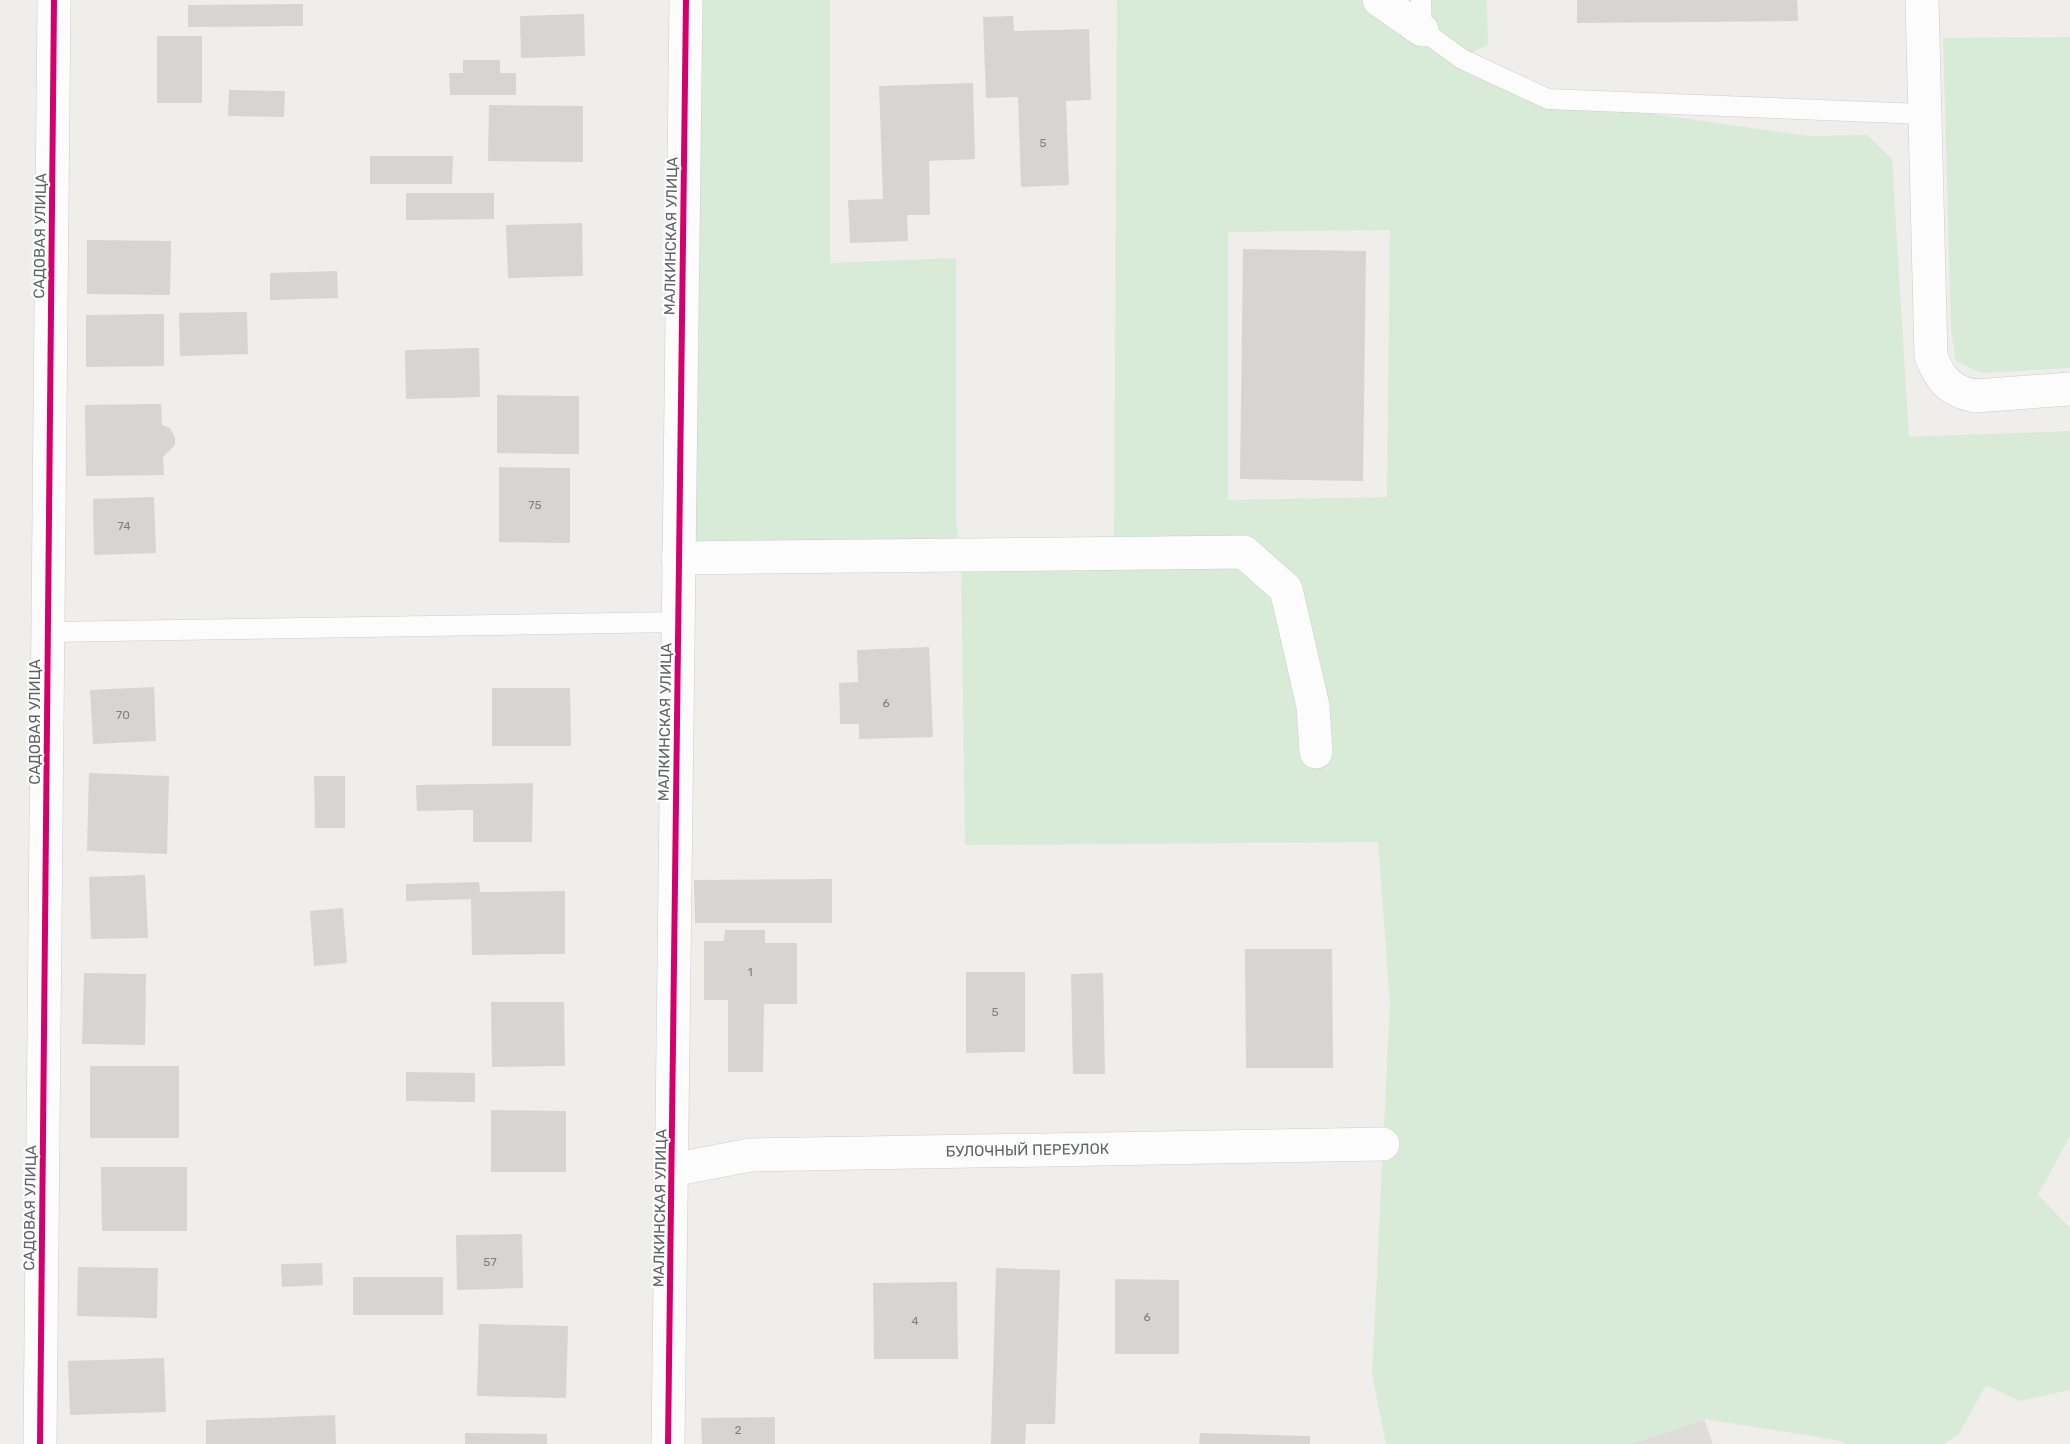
<svg xmlns="http://www.w3.org/2000/svg" width="2070" height="1444" font-family="Rubik,sans-serif">
  <style>
    .industrial { fill: #dfddda }
    .green { fill: #d8ebd6; fill-rule: evenodd }
    .building { fill: #d6d5d3 }
    .lines { fill: none; stroke-linecap: round; stroke-linejoin: round }
    .lane-casing { stroke: #cbcccc; stroke-width: 21 }
    .street-casing { stroke: #cbcccc; stroke-width: 34 }
    .lane { stroke: #fdfcfc; stroke-width: 20 }
    .street { stroke: #fdfcfc; stroke-width: 33 }
    .cycleway-casing { stroke: #fff; stroke-width: 10 }
    .cycleway { stroke: #d6006c; stroke-width: 6 }
    .labels { text-anchor: middle; stroke-width: 4.5; stroke-linejoin: round; paint-order: stroke }
    .number-label { font-size: 12px; fill: #7e8184 }
    .street-label { font-size: 15px; fill: #5f6368; stroke: #fff }
  </style>
  <rect width="100%" height="100%" fill="#efeeea"/>
  <!-- industrial -->
  <path class="industrial" d="M 1704,1419 L 1713,1444 L 1632,1444 Z"/>
  <!-- green -->
  <path class="green" d="M 686,0 L 830,0 L 830,263 L 956,258 L 956,521 L 961,553 L 1114,552 L 1117,0 L 1379,0 L 1422,29 L 1421,0 L 1487,0 L 1488,44 L 1463,58 L 1548,99 L 1809,136 L 1867,135 L 1892,159 L 1909,437 L 2070,431 L 2070,1136 L 2038,1195 L 2070,1228 L 2070,1390 L 2020,1401 L 1986,1385 L 1959,1434 L 1944,1444 L 1847,1444 L 1837,1440 L 1704,1419 L 1632,1444 L 1386,1444 L 1372,1374 L 1390,1003 L 1378,842 L 965,845 L 961,554 L 678,558 ZM 1390,230 L 1387,497 L 1228,500 L 1228,232 Z
    M 2070,37 L 2070,368 L 1982,373 L 1956,361 L 1951,330 L 1943,38 Z"/>
  <!-- building -->
  <path class="building" d="M 1577,0 L 1797,0 L 1798,21 L 1577,23 Z
    M 303,4 L 303,26 L 188,27 L 188,5 Z
    M 584,14 L 585,56 L 521,58 L 520,16 Z
    M 1013,16 L 1014,31 L 1089,29 L 1091,100 L 1066,101 L 1069,185 L 1021,187 L 1018,97 L 986,98 L 983,17 Z
    M 157,36 L 202,36 L 202,103 L 157,103 Z
    M 463,60 L 500,60 L 500,73 L 516,73 L 516,95 L 450,95 L 449,73 L 463,73 Z
    M 973,83 L 975,159 L 929,161 L 930,215 L 907,215 L 908,241 L 850,243 L 848,200 L 883,199 L 879,86 Z
    M 229,90 L 285,91 L 284,117 L 228,116 Z
    M 489,105 L 583,106 L 583,162 L 488,161 Z
    M 370,156 L 453,156 L 452,184 L 370,184 Z
    M 406,193 L 494,193 L 494,219 L 406,220 Z
    M 582,223 L 583,276 L 508,278 L 506,225 Z
    M 87,240 L 171,241 L 170,295 L 87,294 Z
    M 1243,249 L 1366,251 L 1363,481 L 1240,479 Z
    M 337,271 L 338,298 L 270,300 L 270,273 Z
    M 247,312 L 248,354 L 180,356 L 179,313 Z
    M 164,314 L 164,366 L 86,367 L 86,315 Z
    M 479,348 L 480,397 L 406,399 L 405,350 Z
    M 497,395 L 579,396 L 579,454 L 497,453 Z
    M 161,404 L 162,425 L 170,428 L 175,438 L 175,445 L 163,457 L 164,475 L 86,476 L 85,405 Z
    M 499,467 L 570,468 L 570,543 L 499,542 Z
    M 154,497 L 156,553 L 94,555 L 93,499 Z
    M 929,647 L 933,737 L 859,739 L 859,724 L 840,724 L 839,683 L 858,682 L 857,650 Z
    M 154,687 L 156,741 L 93,744 L 90,690 Z
    M 492,688 L 570,688 L 571,746 L 492,746 Z
    M 89,773 L 169,776 L 167,854 L 87,851 Z
    M 314,776 L 345,776 L 345,828 L 315,828 Z
    M 533,783 L 532,842 L 473,842 L 473,810 L 417,811 L 416,785 Z
    M 145,875 L 148,938 L 91,939 L 89,877 Z
    M 832,879 L 832,923 L 695,923 L 694,880 Z
    M 479,882 L 480,892 L 565,891 L 565,954 L 472,955 L 471,899 L 406,901 L 406,884 Z
    M 343,908 L 347,963 L 314,966 L 310,911 Z
    M 725,930 L 765,930 L 765,943 L 797,943 L 797,1004 L 764,1004 L 763,1072 L 728,1072 L 728,1000 L 704,1000 L 704,941 L 724,941 Z
    M 1245,949 L 1332,949 L 1333,1068 L 1246,1068 Z
    M 966,972 L 1025,972 L 1025,1052 L 966,1053 Z
    M 84,973 L 146,974 L 145,1045 L 82,1044 Z
    M 1103,973 L 1105,1074 L 1073,1074 L 1071,974 Z
    M 491,1002 L 564,1002 L 565,1066 L 492,1067 Z
    M 90,1066 L 179,1066 L 179,1138 L 90,1138 Z
    M 406,1072 L 475,1073 L 475,1102 L 406,1101 Z
    M 491,1110 L 566,1111 L 566,1172 L 491,1172 Z
    M 101,1167 L 187,1167 L 187,1231 L 102,1231 Z
    M 522,1234 L 523,1288 L 457,1290 L 456,1235 Z
    M 322,1263 L 323,1285 L 282,1287 L 281,1264 Z
    M 78,1267 L 158,1268 L 157,1318 L 77,1316 Z
    M 996,1268 L 1060,1270 L 1055,1424 L 1026,1424 L 1025,1444 L 991,1444 Z
    M 353,1277 L 443,1277 L 443,1315 L 353,1315 Z
    M 1115,1279 L 1179,1280 L 1179,1354 L 1115,1354 Z
    M 957,1282 L 958,1359 L 874,1359 L 873,1283 Z
    M 479,1324 L 568,1326 L 566,1398 L 477,1396 Z
    M 164,1358 L 166,1412 L 70,1415 L 68,1361 Z
    M 335,1415 L 336,1444 L 206,1444 L 206,1420 Z
    M 775,1417 L 775,1444 L 702,1444 L 701,1418 Z
    M 465,1433 L 547,1434 L 547,1444 L 465,1444 Z
    M 1200,1433 L 1310,1436 L 1310,1444 L 1199,1444 Z"/>
  <g class="lines">
    <!-- lane casing -->
    <g class="lane-casing">
      <path id="lane" d="M 1421,0 L 1422,30 L 1462,59 L 1548,99 L 1923,114
        M 48,632 L 678,622"/>
    </g>
    <!-- street casing -->
    <g class="street-casing">
      <g id="street">
        <path d="M 1379,0 L 1422,30"/>
        <path d="M 1922,0 L 1931,356 C 1940,380 1950,391 1975,396 L 2070,389"/>
        <path d="M 678,558 L 1244,552 L 1286,589 L 1313,706 L 1316,752"/>
        <path id="s1" d="M 672,1170 L 750,1155 L 1383,1144"/>
        <path d="M 40,1444 L 54,0"/>
        <path d="M 668,1444 L 686,0"/>
      </g>
    </g>
    <!-- lane -->
    <use href="#lane" class="lane"/>
    <!-- street -->
    <use href="#street" class="street"/>
    <!-- cycleway casing -->
    <g class="cycleway-casing">
      <path id="cycleway" d="M 40,1444 L 54,0
        M 668,1444 L 686,0"/>
    </g>
    <!-- cycleway -->
    <use href="#cycleway" class="cycleway"/>
  </g>
  <g class="labels">
    <!-- number labels -->
    <g class="number-label">
      <text x="1043" y="147">5</text>
      <text x="535" y="509">75</text>
      <text x="124" y="530">74</text>
      <text x="886" y="707">6</text>
      <text x="123" y="719">70</text>
      <text x="750" y="976">1</text>
      <text x="995" y="1016">5</text>
      <text x="490" y="1266">57</text>
      <text x="1147" y="1321">6</text>
      <text x="915" y="1325">4</text>
      <text x="738" y="1434">2</text>
    </g>
    <!-- street labels -->
    <g class="street-label">
      <text transform="translate(40 236) rotate(-89)" y="5">САДОВАЯ УЛИЦА</text>
      <text transform="translate(671 236) rotate(-89)" y="5">МАЛКИНСКАЯ УЛИЦА</text>
      <text transform="translate(35 722) rotate(-90)" y="5">САДОВАЯ УЛИЦА</text>
      <text transform="translate(665 722) rotate(-89)" y="5">МАЛКИНСКАЯ УЛИЦА</text>
      <text dy="5" stroke="none"><textPath href="#s1" startOffset="357">БУЛОЧНЫЙ ПЕРЕУЛОК</textPath></text>
      <text transform="translate(30 1208) rotate(-89)" y="5">САДОВАЯ УЛИЦА</text>
      <text transform="translate(660 1208) rotate(-89)" y="5">МАЛКИНСКАЯ УЛИЦА</text>
    </g>
  </g>
</svg>
